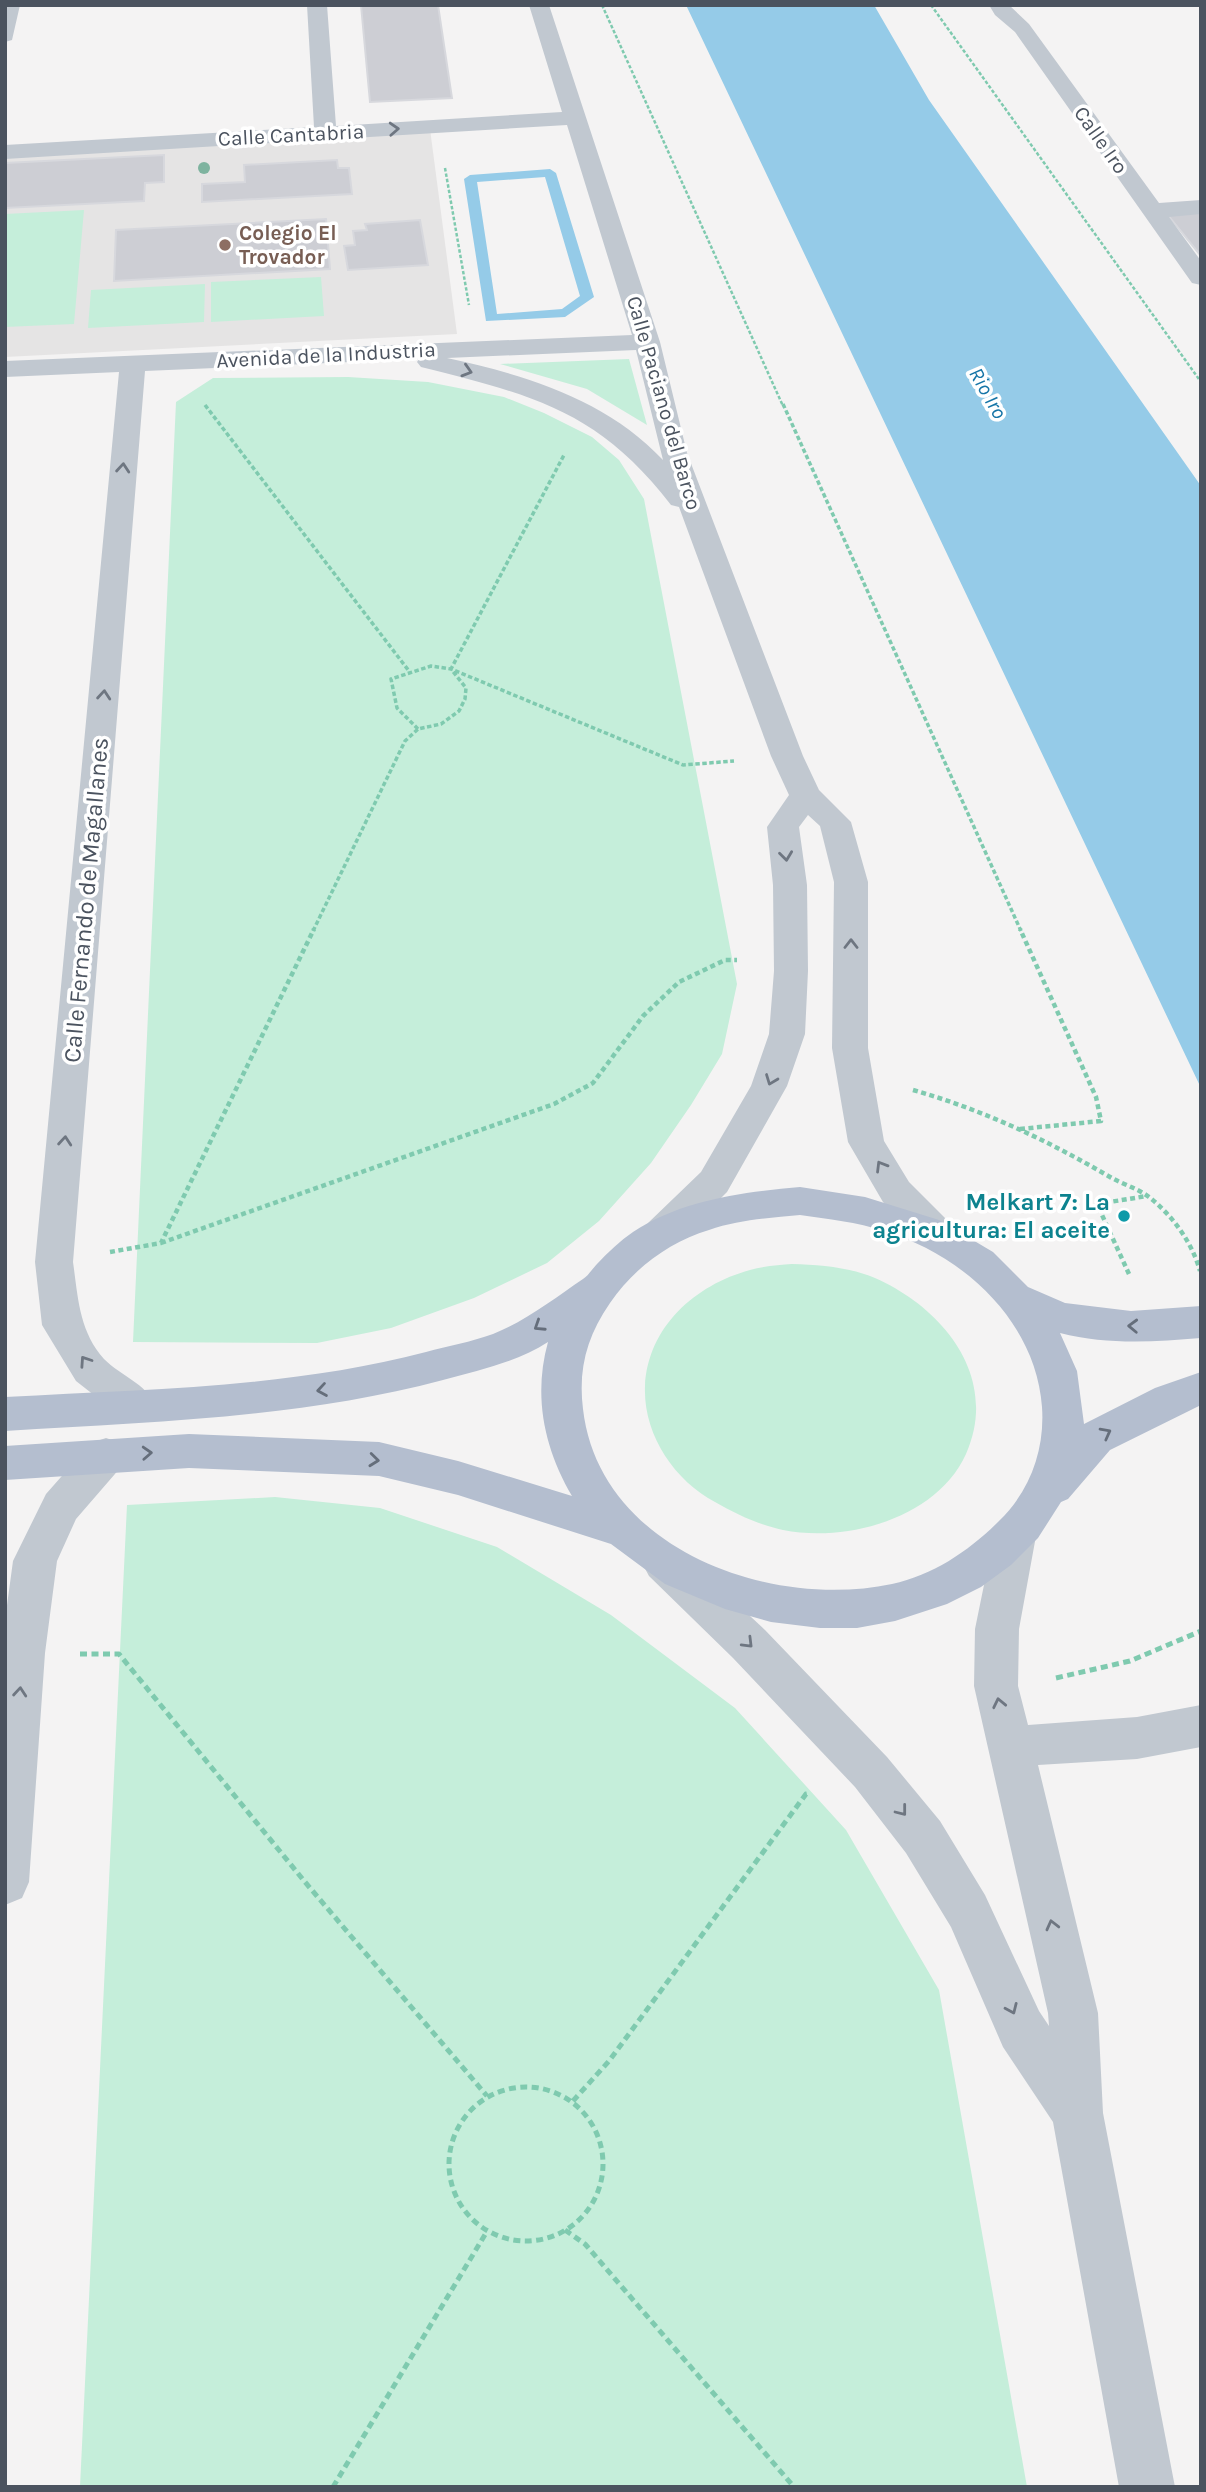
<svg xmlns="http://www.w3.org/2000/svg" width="1206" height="2492" font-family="Karla,sans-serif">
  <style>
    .education { fill: #e5e4e4 }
    .green { fill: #c5eeda }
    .water { fill: #95cbe8 }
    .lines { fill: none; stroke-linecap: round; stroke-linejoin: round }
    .stream { fill: #95cbe8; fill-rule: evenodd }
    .building { fill: #cdced4; stroke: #d7d8dd; stroke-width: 2 }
    .path-far3 { stroke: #7fcaaf; stroke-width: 2.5; stroke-dasharray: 3.5 2; stroke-linecap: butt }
    .path-far2 { stroke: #7fcaaf; stroke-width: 3.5; stroke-dasharray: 4.5 2.5; stroke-linecap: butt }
    .path-far1 { stroke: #7fcaaf; stroke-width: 4.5; stroke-dasharray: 5 3.5; stroke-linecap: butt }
    .path { stroke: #7fcaaf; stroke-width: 5; stroke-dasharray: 7 4.5; stroke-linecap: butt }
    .minor { fill: #c1c8d0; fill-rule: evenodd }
    .major { fill: #b4becf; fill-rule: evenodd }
    .tree { fill: #7eb39f }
    .oneway { stroke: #6e7681 }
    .oneway2 { stroke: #656e7b }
    .education-dot { fill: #8d6e63; stroke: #fff; stroke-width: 2.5 }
    .culture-dot { fill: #0f9aa8; stroke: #fff; stroke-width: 2.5 }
    .labels { text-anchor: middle; stroke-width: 7; stroke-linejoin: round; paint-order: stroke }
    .far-street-label { font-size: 21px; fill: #4b535f; stroke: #fff }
    .far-education-label { font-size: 21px; font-weight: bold; fill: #785e54; stroke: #fff; text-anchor: start }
    .far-water-label { font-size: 21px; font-style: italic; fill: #1675a7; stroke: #fff }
    .street-label { font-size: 24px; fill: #4b535f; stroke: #fff }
    .culture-label { font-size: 24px; font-weight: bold; fill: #0d838f; stroke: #fff; text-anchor: end }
  </style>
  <rect width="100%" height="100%" fill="#f4f3f3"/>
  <!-- education -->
  <path class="education" d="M 430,129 L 457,334 L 5,357 L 5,155 Z"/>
  <!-- green -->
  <path class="green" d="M 84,210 L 74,324 L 5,327 L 5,214 Z
    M 321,277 L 324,316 L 211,322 L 211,282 Z
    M 205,284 L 204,322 L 88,328 L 91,290 Z
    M 629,359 L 647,425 L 587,389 L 500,364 Z
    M 348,377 L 428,382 L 504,397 L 544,413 L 592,437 L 619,460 L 644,499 L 737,984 L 722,1054 L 691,1105 L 651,1163 L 599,1221 L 547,1263 L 474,1298 L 391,1328 L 317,1343 L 133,1342 L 176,402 L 213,378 Z
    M 792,1264 C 820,1265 849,1267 875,1278 C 943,1308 1000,1377 966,1454 C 937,1518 847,1543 783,1530 C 759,1525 736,1514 715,1502 C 674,1480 643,1434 645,1386 C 648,1327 695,1285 750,1270 C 764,1266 779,1265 792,1264 Z
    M 275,1497 L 380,1508 L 497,1547 L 611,1615 L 735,1708 L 846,1830 L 939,1990 L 1027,2487 L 80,2487 L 127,1505 Z"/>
  <!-- water -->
  <path class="water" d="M 686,5 L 874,5 L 929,100 L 1201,486 L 1201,1088 Z"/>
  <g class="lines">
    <!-- stream -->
    <path class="stream" d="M 550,169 L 556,173 L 594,297 L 565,317 L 486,321 L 464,179 L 470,175 ZM 545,177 L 580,296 L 562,309 L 497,314 L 477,182 Z"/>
  </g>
  <!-- building -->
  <path class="building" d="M 361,5 L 438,5 L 452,98 L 370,102 Z
    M 164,155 L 164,182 L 145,183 L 144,201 L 5,208 L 5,163 Z
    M 337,160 L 338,168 L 349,168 L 352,194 L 202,202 L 202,184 L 245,182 L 244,165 Z
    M 1201,211 L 1201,256 L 1166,213 Z
    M 326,219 L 330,269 L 114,281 L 116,230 Z
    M 420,220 L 428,265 L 348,270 L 344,246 L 355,245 L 353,231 L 367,230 L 365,224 Z"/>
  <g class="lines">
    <!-- path-far3 -->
    <path class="path-far3" d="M 602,5 L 783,406
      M 931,5 L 1201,382
      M 445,168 L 469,305"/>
    <!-- path-far2 -->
    <path class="path-far2" d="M 783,404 L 1021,931
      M 205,405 L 409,671
      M 418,729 L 397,708 L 391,679 L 431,666 L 451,669 L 683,765 L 734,761
      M 313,931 L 405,741 L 418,729 L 441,724 L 459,711 L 465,699 L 466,688 L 451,669 L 564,455"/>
    <!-- path-far1 -->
    <path class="path-far1" d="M 913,1090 C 983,1110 1047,1140 1110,1177 C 1122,1184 1137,1188 1149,1197 C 1172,1215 1192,1242 1200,1271
      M 1020,1129 L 1101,1121 L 1096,1097 L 1020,929
      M 161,1243 L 554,1104 L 593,1083 L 643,1016 L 679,982 L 725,960 L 737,960
      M 110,1252 L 161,1243 L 314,929
      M 1129,1274 L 1097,1204 L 1147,1196"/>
    <!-- path -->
    <path class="path" d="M 80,1654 L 119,1654 L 305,1882 L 487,2096
      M 1056,1678 L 1130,1661 L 1201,1631
      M449 2164a77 77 0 1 1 154 0a77 77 0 1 1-154 0Z
      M 573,2101 L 609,2061 L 806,1794 L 811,1793
      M 565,2230 L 585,2244 L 794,2487
      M 333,2487 L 486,2233"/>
    <!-- minor -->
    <path class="minor" d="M 5,5 L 20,5 L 12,40 L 5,42 Z
      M 307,5 L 327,5 L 336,126 L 562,112 L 529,5 L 549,5 L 660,342 L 687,453 L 803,756 L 819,790 L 851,822 L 868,882 L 868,1048 L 884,1141 L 909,1182 L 954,1227 L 959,1237 L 954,1247 L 940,1252 L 926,1247 L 883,1202 L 848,1142 L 832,1048 L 834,882 L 820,826 L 808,815 L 799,827 L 807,885 L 808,971 L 805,1034 L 787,1086 L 727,1192 L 676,1243 L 662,1248 L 648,1243 L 643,1233 L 648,1223 L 701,1172 L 751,1086 L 769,1034 L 774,971 L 773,885 L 767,827 L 789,795 L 771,756 L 679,507 L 671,505 C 598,410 532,395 421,367 L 417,362 L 419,359 L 145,371 L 73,1262 C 78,1297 79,1331 104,1359 C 121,1376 145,1383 156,1405 L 150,1417 L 136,1422 L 122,1417 L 76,1381 L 42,1325 L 35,1262 L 119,372 L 5,377 L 5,361 L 632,335 L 567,125 L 5,159 L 5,145 L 314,127 ZM 636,350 L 663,460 C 607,400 526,375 447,358 Z
      M 989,5 L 1009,5 L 1029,24 L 1159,203 L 1201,200 L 1201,214 L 1169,217 L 1201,261 L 1201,285 L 1192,283 L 1015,32 L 995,15 Z
      M 106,1438 L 121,1443 L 127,1455 L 121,1467 L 76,1519 L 57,1561 L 45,1653 L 29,1882 L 22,1898 L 5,1905 L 5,1620 L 13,1561 L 46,1494 L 91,1443 Z
      M 1015,1518 L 1030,1523 L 1036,1536 L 1019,1629 L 1018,1686 L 1028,1725 L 1137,1717 L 1201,1705 L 1201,1747 L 1137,1759 L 1038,1765 L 1098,2013 L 1103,2113 L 1175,2487 L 1119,2487 L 1053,2122 L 1003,2047 L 951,1927 L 906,1853 L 855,1787 L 733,1658 L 649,1576 L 642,1563 L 649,1550 L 664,1544 L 679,1550 L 765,1630 L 887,1757 L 940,1821 L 985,1895 L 1039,2011 L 1049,2026 L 1048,2013 L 974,1686 L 975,1629 L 994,1536 L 1000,1523 Z"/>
    <!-- major -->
    <path class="major" d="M 800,1187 L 865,1197 L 939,1220 L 993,1252 L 1028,1287 L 1065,1303 L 1131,1311 L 1201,1306 L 1201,1338 C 1153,1342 1107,1345 1060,1333 L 1077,1371 L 1084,1424 L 1155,1388 L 1201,1372 L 1201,1405 L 1110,1450 L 1068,1499 L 1061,1502 L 1038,1538 L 1011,1565 L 981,1587 L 947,1604 L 895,1621 L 857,1628 L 820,1628 L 771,1622 L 725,1609 L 665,1584 L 611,1544 L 458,1495 L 379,1476 L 189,1468 L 5,1480 L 5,1446 L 189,1434 L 379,1442 L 458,1461 L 572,1496 C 544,1448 533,1396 548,1342 C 517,1362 479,1370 443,1380 C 300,1418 153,1422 5,1431 L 5,1397 C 146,1389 289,1388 426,1352 C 448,1346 471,1342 493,1334 C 524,1322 555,1298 583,1279 C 588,1276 593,1268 597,1264 C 608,1252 620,1241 633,1232 C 681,1200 743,1192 800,1187 ZM 800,1215 C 828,1219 857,1222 884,1231 C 964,1255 1036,1322 1042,1407 C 1045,1450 1030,1491 999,1521 C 970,1550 934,1575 892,1584 C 770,1610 599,1549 583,1409 C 578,1369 587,1336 610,1303 C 633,1269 669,1242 709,1230 C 738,1220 769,1218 800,1215 Z"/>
  </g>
  <!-- trees -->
  <circle class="tree" cx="204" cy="168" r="6"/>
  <!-- one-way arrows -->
  <defs><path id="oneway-chevron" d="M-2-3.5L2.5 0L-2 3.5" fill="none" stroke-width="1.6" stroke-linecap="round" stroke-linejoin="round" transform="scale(1.75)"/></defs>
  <g class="oneway">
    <use href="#oneway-chevron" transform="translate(394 129) rotate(-3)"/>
    <use href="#oneway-chevron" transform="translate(467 371) rotate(17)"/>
    <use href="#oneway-chevron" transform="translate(123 468) rotate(-85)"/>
    <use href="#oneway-chevron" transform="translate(104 695) rotate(-85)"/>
    <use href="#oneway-chevron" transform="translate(786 856) rotate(83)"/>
    <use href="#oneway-chevron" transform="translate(851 944) rotate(-90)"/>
    <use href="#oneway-chevron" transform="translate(771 1080) rotate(111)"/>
    <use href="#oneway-chevron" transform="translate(65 1141) rotate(-85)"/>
    <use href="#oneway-chevron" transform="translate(881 1166) rotate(-121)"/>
    <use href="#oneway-chevron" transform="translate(85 1361) rotate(-124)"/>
    <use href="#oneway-chevron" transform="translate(748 1643) rotate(45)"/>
    <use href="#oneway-chevron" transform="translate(20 1692) rotate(-85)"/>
    <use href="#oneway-chevron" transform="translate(999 1703) rotate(-102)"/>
    <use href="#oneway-chevron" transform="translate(902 1811) rotate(52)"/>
    <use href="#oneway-chevron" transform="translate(1052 1925) rotate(-104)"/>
    <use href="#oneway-chevron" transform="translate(1012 2009) rotate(66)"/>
  </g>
  <g class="oneway2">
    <use href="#oneway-chevron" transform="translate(539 1326) rotate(147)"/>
    <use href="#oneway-chevron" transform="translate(1133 1326) rotate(-178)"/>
    <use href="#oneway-chevron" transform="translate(322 1390) rotate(171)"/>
    <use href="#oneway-chevron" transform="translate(1106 1433) rotate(-28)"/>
    <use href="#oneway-chevron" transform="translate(147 1453) rotate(-3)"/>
    <use href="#oneway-chevron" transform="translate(374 1460) rotate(6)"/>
  </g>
  <!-- markers -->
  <circle class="education-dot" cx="225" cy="245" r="7"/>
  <circle class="culture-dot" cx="1124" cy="1216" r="7"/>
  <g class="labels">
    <!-- far-street labels -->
    <g class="far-street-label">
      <text transform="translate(291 135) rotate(-3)" y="7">Calle Cantabria</text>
      <text transform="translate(1101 140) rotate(55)" y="7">Calle Iro</text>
      <text transform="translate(326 355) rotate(-3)" y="7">Avenida de la Industria</text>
      <text transform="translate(664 403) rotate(74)" y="7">Calle Paciano del Barco</text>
    </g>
    <!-- far-education labels -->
    <g class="far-education-label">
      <text x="239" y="240">Colegio El<tspan x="239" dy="24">Trovador</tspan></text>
    </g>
    <!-- far-water labels -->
    <g class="far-water-label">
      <text transform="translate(988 393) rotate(61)" y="7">Rio Iro</text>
    </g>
    <!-- street labels -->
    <g class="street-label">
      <text transform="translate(86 900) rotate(-85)" y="8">Calle Fernando de Magallanes</text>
    </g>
    <!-- culture labels -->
    <g class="culture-label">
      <text x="1110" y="1210">Melkart 7: La<tspan x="1110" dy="28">agricultura: El aceite</tspan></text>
    </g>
  </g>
  <!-- border -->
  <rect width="1206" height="2492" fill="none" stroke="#4b535f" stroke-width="14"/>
</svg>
